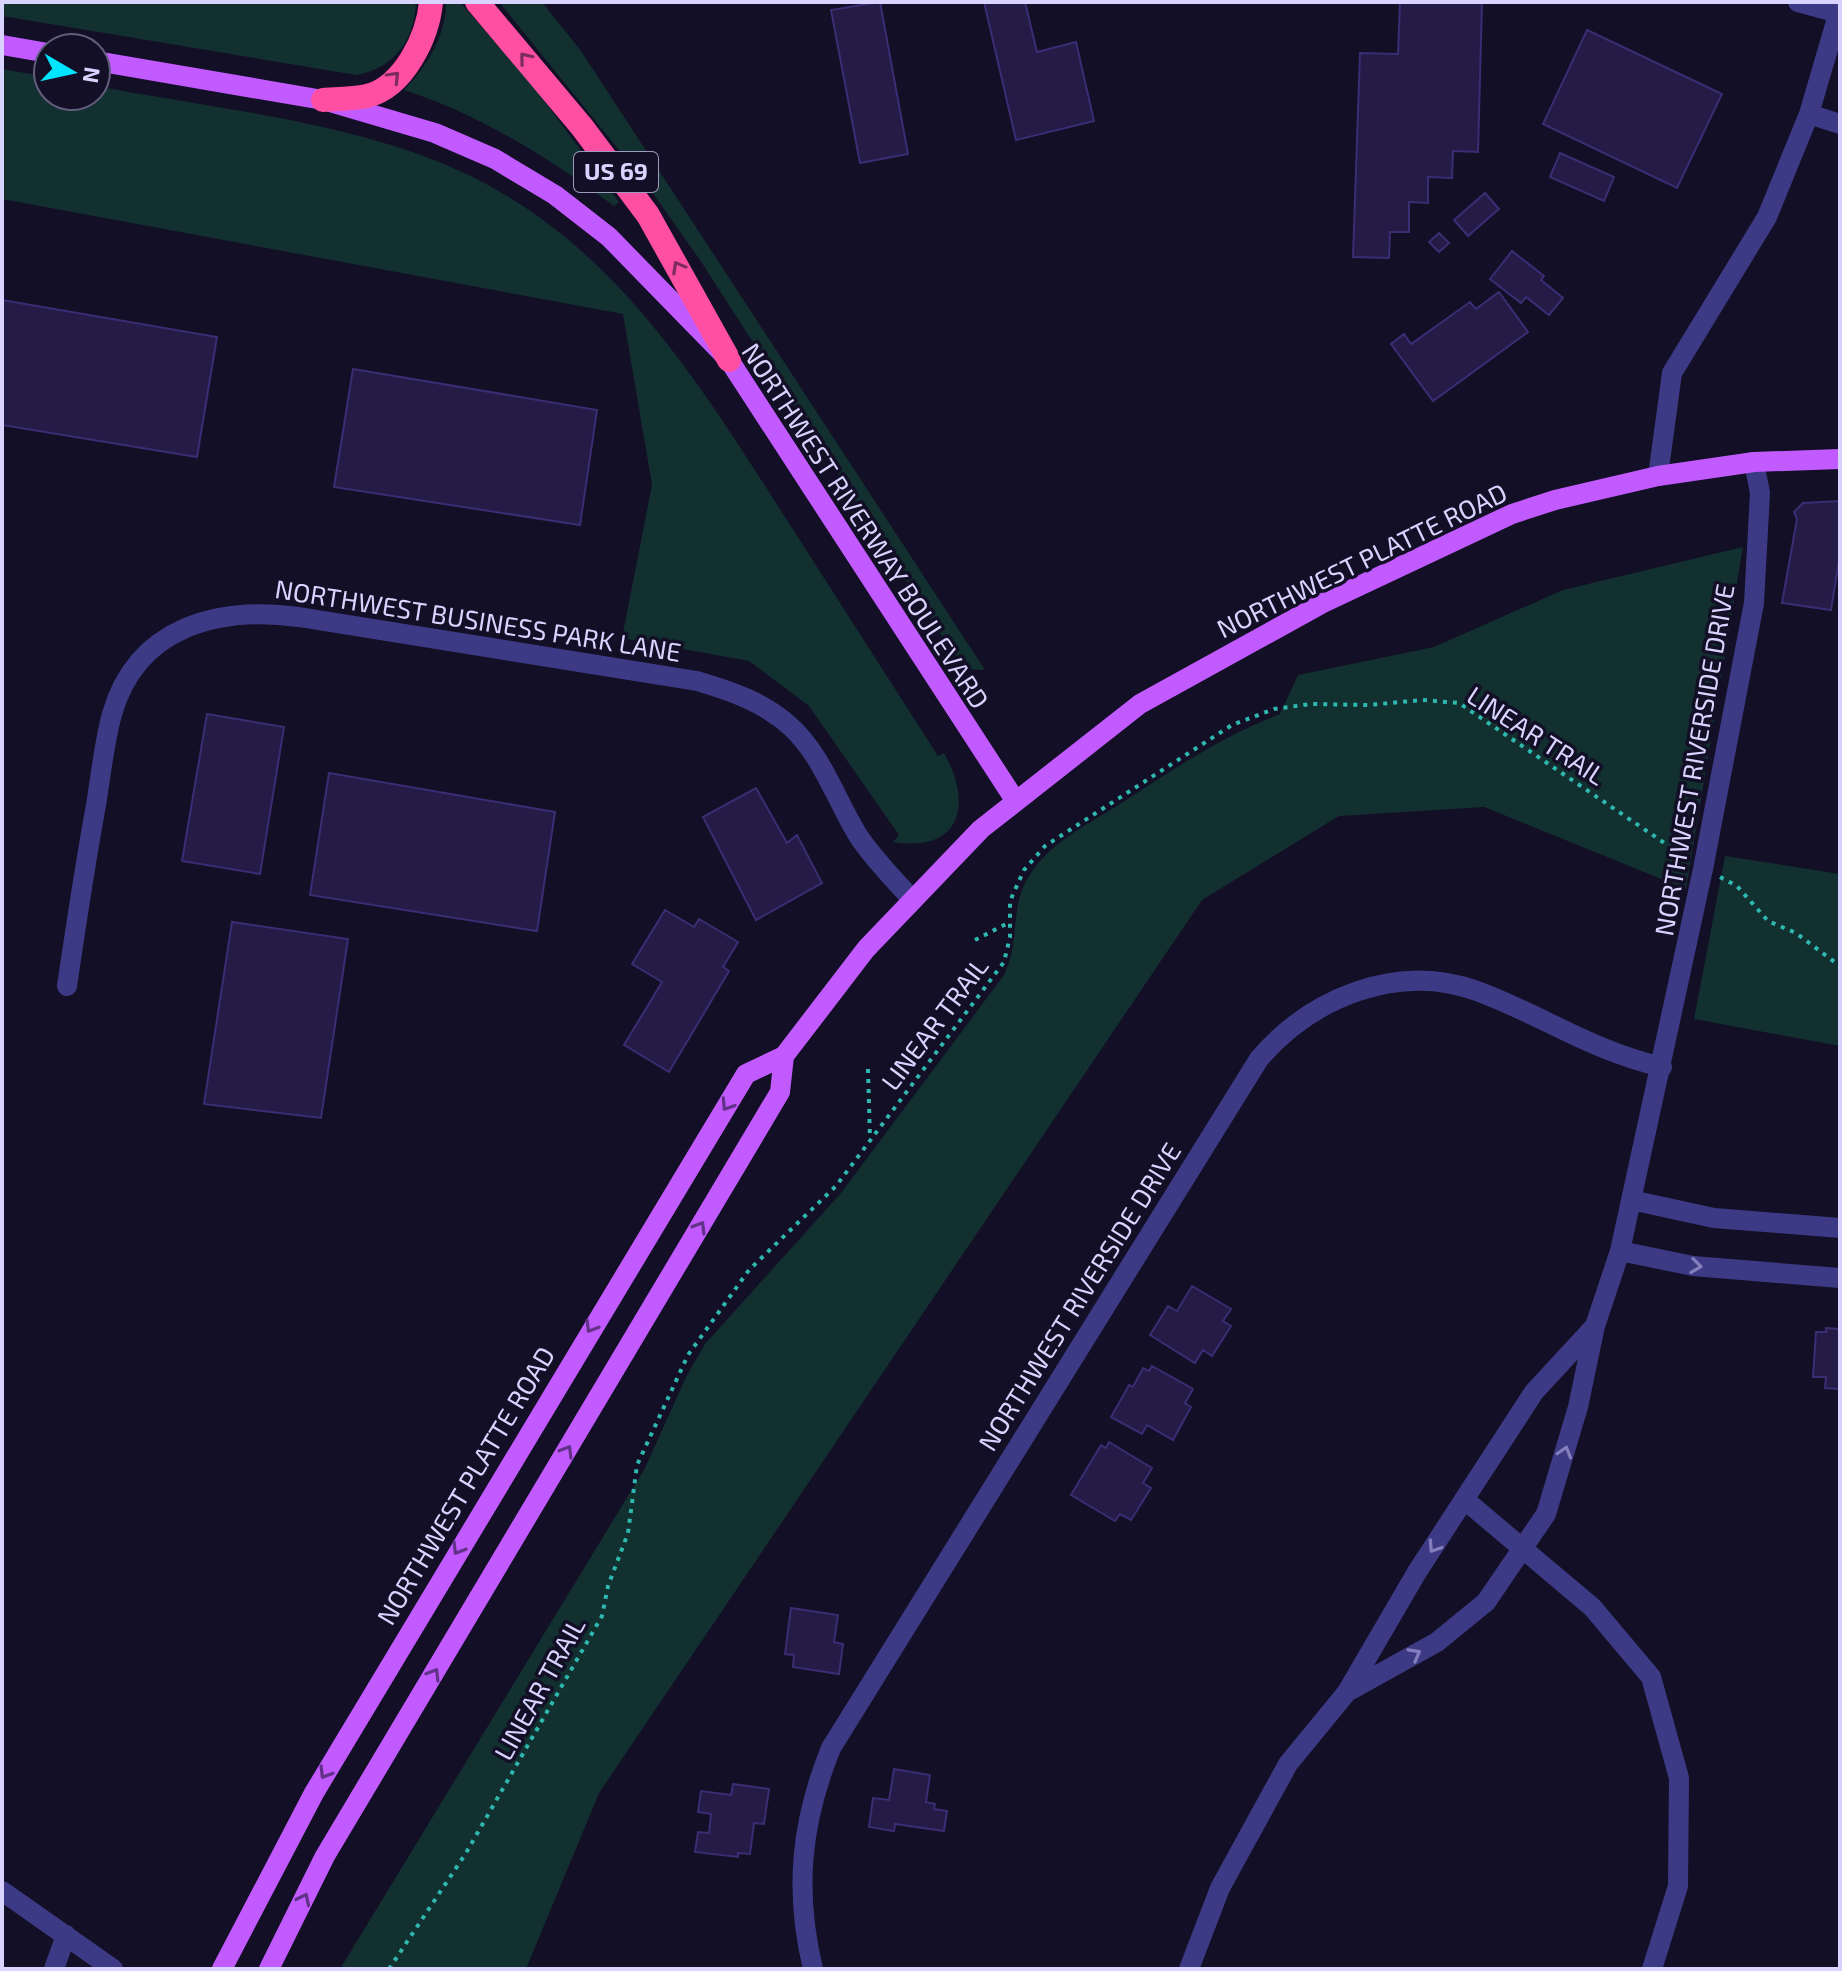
<svg xmlns="http://www.w3.org/2000/svg" width="1842" height="1971" font-family="'Exo 2',sans-serif">
  <style>
    .green { fill: #12302f }
    .building { fill: #241b47; stroke: #3b2d73; stroke-width: 2 }
    .lines { fill: none; stroke-linecap: round; stroke-linejoin: round }
    .path { stroke: #2fb8b0; stroke-width: 4; stroke-dasharray: 4 6; stroke-linecap: butt }
    .minor { stroke: #3d3a85; stroke-width: 20 }
    .major { stroke: #c25bff; stroke-width: 20 }
    .highway { stroke: #ff4fa3; stroke-width: 24 }
    .oneway { stroke: #7d2c5e }
    .oneway2 { stroke: #623188 }
    .oneway3 { stroke: #837fbc }
    .labels { text-anchor: middle; stroke-width: 7; stroke-linejoin: round; paint-order: stroke }
    .shield { fill: #130f26; stroke: #9e99be; stroke-width: 2 }
    .shield-label { font-size: 24px; font-weight: bold; fill: #d9d4ff }
    .street-label { font-size: 26px; fill: #d9d4ff; stroke: #130f26 }
  </style>
  <rect width="100%" height="100%" fill="#130f26"/>
  <!-- green -->
  <path class="green" d="M 2,2 L 416,2 C 414,41 395,68 356,75 L 2,16 Z
    M 446,2 L 460,2 L 534,87 L 619,202 L 614,206 C 549,158 481,115 404,90 C 427,66 446,36 446,2 Z
    M 499,2 L 542,2 L 581,51 L 985,670 L 963,669 L 700,260 L 644,181 Z
    M 2,69 L 48,77 L 48,96 L 96,96 L 96,86 C 211,108 354,122 460,171 C 614,242 697,380 785,517 C 836,597 887,676 938,756 L 944,753 C 973,804 961,853 893,842 L 899,835 L 809,706 L 749,661 L 622,638 L 652,485 L 623,314 L 2,199 Z
    M 1743,547 L 1686,889 L 1484,807 L 1339,816 L 1202,900 L 599,1793 L 526,1969 L 340,1969 L 645,1468 L 686,1377 L 705,1344 L 841,1193 L 1004,975 C 1021,939 1009,907 1029,876 C 1050,842 1087,825 1120,804 C 1172,770 1222,736 1280,714 L 1298,675 L 1434,647 L 1563,590 Z
    M 1725,856 L 1840,874 L 1840,1046 L 1694,1019 Z"/>
  <!-- building -->
  <path class="building" d="M 880,2 L 908,154 L 860,163 L 831,10 Z
    M 984,2 L 1025,2 L 1037,52 L 1076,42 L 1094,121 L 1016,140 Z
    M 1400,2 L 1482,2 L 1478,152 L 1453,151 L 1452,178 L 1428,177 L 1428,203 L 1409,202 L 1409,232 L 1390,232 L 1389,258 L 1353,257 L 1360,53 L 1398,54 Z
    M 1587,30 L 1722,94 L 1677,188 L 1543,124 Z
    M 1560,153 L 1614,177 L 1604,201 L 1550,177 Z
    M 1485,193 L 1499,209 L 1468,236 L 1454,220 Z
    M 1439,233 L 1449,243 L 1439,252 L 1429,242 Z
    M 1512,251 L 1544,276 L 1541,280 L 1563,298 L 1549,315 L 1526,297 L 1521,303 L 1490,279 Z
    M 1499,292 L 1528,332 L 1433,401 L 1391,344 L 1404,334 L 1411,344 L 1470,302 L 1476,309 Z
    M 2,300 L 217,337 L 197,457 L 2,425 Z
    M 353,369 L 597,410 L 580,525 L 334,487 Z
    M 1840,501 L 1840,554 L 1831,610 L 1782,603 L 1797,519 L 1794,512 L 1803,503 Z
    M 207,714 L 284,727 L 260,874 L 182,861 Z
    M 329,773 L 555,812 L 537,931 L 310,895 Z
    M 756,788 L 787,843 L 797,835 L 822,883 L 756,920 L 703,817 Z
    M 665,910 L 694,927 L 699,919 L 738,942 L 723,967 L 729,971 L 669,1072 L 624,1045 L 662,982 L 632,964 Z
    M 232,922 L 348,939 L 321,1118 L 204,1104 Z
    M 1192,1286 L 1231,1309 L 1223,1321 L 1231,1326 L 1212,1356 L 1203,1350 L 1195,1363 L 1150,1335 L 1168,1306 L 1177,1311 Z
    M 1826,1328 L 1840,1329 L 1840,1389 L 1825,1388 L 1826,1377 L 1813,1377 L 1816,1332 L 1826,1332 Z
    M 1152,1366 L 1193,1389 L 1185,1403 L 1191,1407 L 1173,1440 L 1147,1425 L 1142,1434 L 1111,1417 L 1129,1385 L 1133,1387 L 1143,1368 L 1149,1371 Z
    M 1109,1442 L 1152,1468 L 1143,1483 L 1151,1488 L 1131,1520 L 1120,1514 L 1115,1521 L 1071,1495 L 1101,1445 L 1106,1448 Z
    M 791,1608 L 838,1615 L 834,1642 L 843,1644 L 839,1674 L 793,1667 L 794,1655 L 785,1654 Z
    M 894,1769 L 930,1775 L 926,1802 L 935,1804 L 934,1809 L 947,1811 L 944,1831 L 895,1824 L 894,1831 L 869,1827 L 873,1798 L 889,1800 Z
    M 733,1784 L 769,1789 L 764,1824 L 754,1823 L 750,1854 L 738,1853 L 738,1857 L 695,1852 L 698,1832 L 709,1833 L 711,1814 L 698,1812 L 701,1791 L 731,1795 Z"/>
  <g class="lines">
    <!-- path -->
    <path class="path" d="M 1720,877 L 1737,886 L 1768,921 L 1796,933 L 1840,966
      M 975,940 L 1010,922
      M 868,1069 L 870,1139
      M 389,1969 L 466,1853 L 602,1616 L 608,1586 L 628,1533 L 637,1465 L 688,1355 L 749,1270 L 836,1186 L 1004,962 L 1010,937 L 1010,901 L 1024,870 L 1045,846 L 1232,725 L 1274,709 L 1311,704 L 1368,705 L 1423,700 L 1459,703 L 1685,857"/>
    <!-- minor -->
    <path class="minor" d="M 1798,2 L 1839,13
      M 1809,114 L 1840,124
      M 1658,476 L 1672,373 L 1767,217 L 1809,114 L 1840,8
      M 67,986 C 76,925 85,865 96,805 C 101,775 104,743 112,714 C 137,626 219,606 299,617 L 697,681 C 731,691 764,702 791,727 C 822,755 837,802 859,837 C 874,859 893,879 911,898
      M 1631,1200 L 1714,1218 L 1840,1228
      M 1620,1251 L 1693,1266 L 1840,1278
      M 1465,1500 L 1592,1607 L 1651,1677 L 1679,1778 L 1678,1886 L 1652,1969
      M 1347,1692 L 1437,1642 L 1486,1602 L 1546,1514 L 1578,1407 L 1595,1326 L 1620,1251 L 1703,869 L 1754,603 L 1760,493 L 1754,462
      M 2,1891 L 113,1969
      M 54,1969 L 66,1935
      M 813,1969 C 794,1890 801,1822 831,1748 L 1259,1059 C 1311,998 1397,962 1477,991 C 1542,1015 1592,1051 1662,1067
      M 1189,1969 L 1220,1888 L 1288,1764 L 1347,1692 L 1417,1572 L 1534,1392 L 1595,1326"/>
    <!-- major -->
    <path class="major" d="M 2,45 L 48,53
      M 96,61 L 323,100 L 435,133 L 495,159 L 555,195 L 609,237 L 729,360 L 1015,800
      M 222,1969 L 314,1793 L 746,1074 L 784,1056 L 866,949 L 981,829 L 1140,704 L 1323,603 L 1512,514 L 1555,500 L 1658,476 L 1754,462 L 1840,459
      M 269,1969 L 325,1856 L 780,1092 L 784,1056"/>
    <!-- highway -->
    <path class="highway" d="M 477,2 L 582,127 L 648,215 L 729,360
      M 323,100 C 337,99 353,99 367,96 C 404,87 428,36 431,2"/>
  </g>
  <!-- one-way arrows -->
  <defs><path id="oneway-chevron" d="M-2-3.5L2.5 0L-2 3.5" fill="none" stroke-width="1.6" stroke-linecap="round" stroke-linejoin="round" transform="scale(2)"/></defs>
  <g class="oneway">
    <use href="#oneway-chevron" transform="translate(525 58) rotate(-129)"/>
    <use href="#oneway-chevron" transform="translate(394 77) rotate(-46)"/>
    <use href="#oneway-chevron" transform="translate(678 267) rotate(-119)"/>
  </g>
  <g class="oneway2">
    <use href="#oneway-chevron" transform="translate(727 1105) rotate(123)"/>
    <use href="#oneway-chevron" transform="translate(700 1227) rotate(-59)"/>
    <use href="#oneway-chevron" transform="translate(591 1327) rotate(121)"/>
    <use href="#oneway-chevron" transform="translate(567 1451) rotate(-59)"/>
    <use href="#oneway-chevron" transform="translate(458 1549) rotate(121)"/>
    <use href="#oneway-chevron" transform="translate(434 1674) rotate(-59)"/>
    <use href="#oneway-chevron" transform="translate(325 1773) rotate(121)"/>
    <use href="#oneway-chevron" transform="translate(304 1899) rotate(-64)"/>
  </g>
  <g class="oneway3">
    <use href="#oneway-chevron" transform="translate(1696 1266) rotate(8)"/>
    <use href="#oneway-chevron" transform="translate(1565 1452) rotate(-73)"/>
    <use href="#oneway-chevron" transform="translate(1434 1547) rotate(123)"/>
    <use href="#oneway-chevron" transform="translate(1415 1654) rotate(-29)"/>
  </g>
  <g class="labels">
    <!-- shield labels -->
    <rect class="shield" x="574" y="152" width="84" height="40" rx="6"/>
    <g class="shield-label">
      <text x="616" y="180">US 69</text>
    </g>
    <!-- street labels -->
    <g class="street-label">
      <text transform="translate(865 526) rotate(57)" y="9">NORTHWEST RIVERWAY BOULEVARD</text>
      <text transform="translate(1362 561) rotate(-26)" y="9">NORTHWEST PLATTE ROAD</text>
      <text transform="translate(478 621) rotate(9)" y="9">NORTHWEST BUSINESS PARK LANE</text>
      <text transform="translate(1536 736) rotate(33)" y="9">LINEAR TRAIL</text>
      <text transform="translate(1695 760) rotate(-80)" y="9">NORTHWEST RIVERSIDE DRIVE</text>
      <text transform="translate(935 1024) rotate(-53)" y="9">LINEAR TRAIL</text>
      <text transform="translate(1080 1297) rotate(-58)" y="9">NORTHWEST RIVERSIDE DRIVE</text>
      <text transform="translate(466 1486) rotate(-59)" y="9">NORTHWEST PLATTE ROAD</text>
      <text transform="translate(540 1689) rotate(-61)" y="9">LINEAR TRAIL</text>
    </g>
  </g>
  <!-- border -->
  <rect width="1842" height="1971" fill="none" stroke="#d9d4ff" stroke-width="8"/>
  <!-- north arrow -->
  <g transform="translate(72 72) rotate(99)"><circle r="38" fill="#130f26" stroke="#625e7d" stroke-width="2"/>
  <path d="M0-6L14 30L0 20L-14 30Z" fill="#00e5ff"/>
  <text y="-12" font-size="22" font-weight="bold" text-anchor="middle" fill="#d9d4ff">N</text>
  </g>
</svg>
